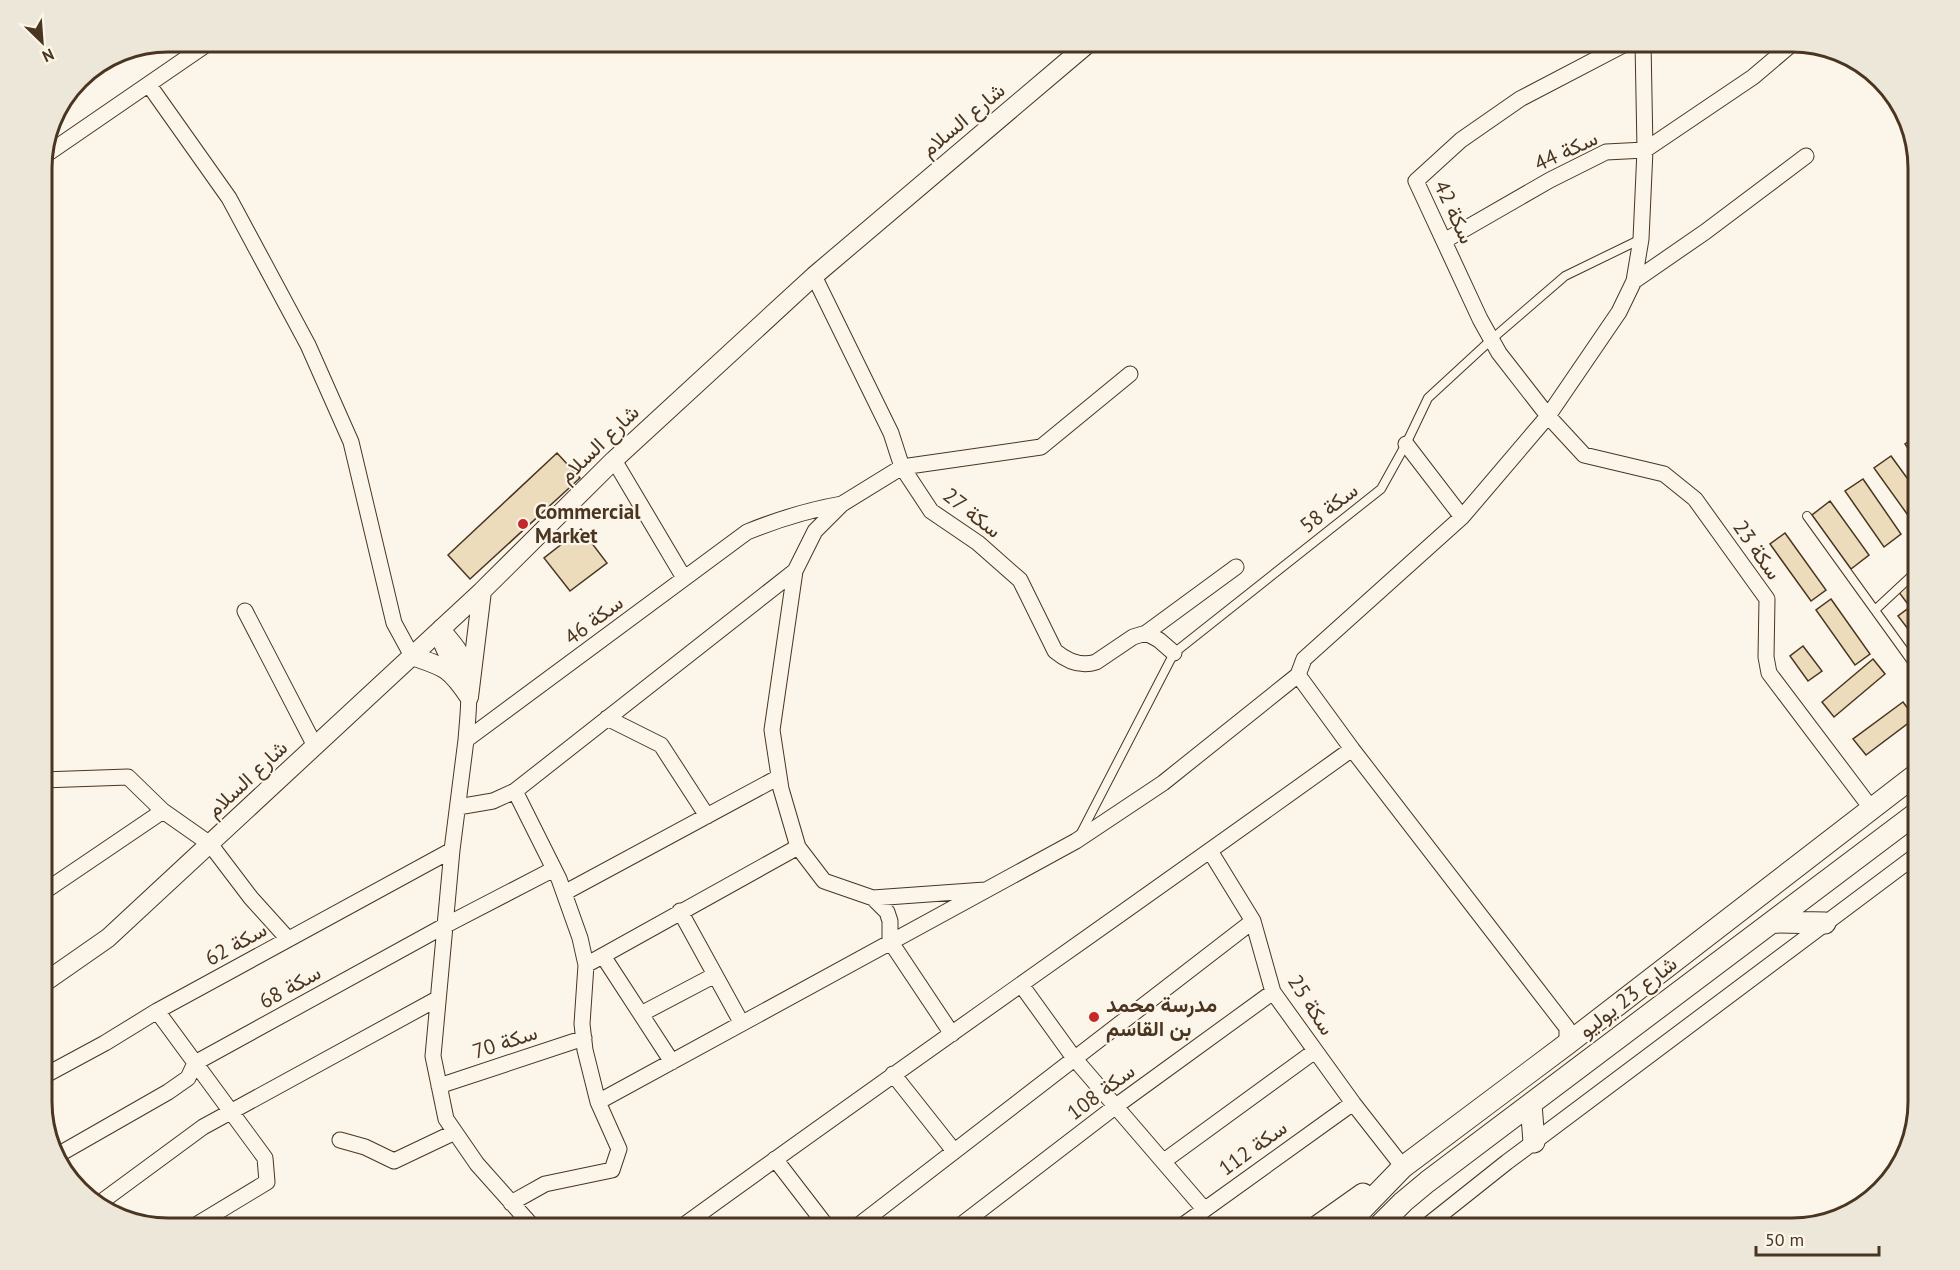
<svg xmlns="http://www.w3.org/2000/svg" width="1960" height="1270" font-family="'PT Sans',Vazirmatn,sans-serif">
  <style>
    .building { fill: #ecdcbc; stroke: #4a3520; stroke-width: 1.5 }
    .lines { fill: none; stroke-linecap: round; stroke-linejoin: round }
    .service-casing { stroke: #4a3520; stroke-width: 10 }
    .minor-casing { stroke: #4a3520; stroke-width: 17 }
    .tertiary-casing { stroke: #4a3520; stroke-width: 20 }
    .secondary-casing { stroke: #4a3520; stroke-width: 23 }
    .service { stroke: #fbf6e9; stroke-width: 8 }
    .minor { stroke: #fbf6e9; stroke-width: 15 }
    .tertiary { stroke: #fbf6e9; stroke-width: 18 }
    .secondary { stroke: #fbf6e9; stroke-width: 21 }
    .poi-dot { fill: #c62828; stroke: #fbf6e9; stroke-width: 2 }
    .labels { text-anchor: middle; stroke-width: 4.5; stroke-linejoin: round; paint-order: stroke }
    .street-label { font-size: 21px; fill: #4a3520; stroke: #fbf6e9 }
    .poi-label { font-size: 21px; font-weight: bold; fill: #4a3520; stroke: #fbf6e9; text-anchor: start }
    .rim { fill: none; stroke: #4a3520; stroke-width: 3 }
  </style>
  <rect width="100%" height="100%" fill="#fbf6e9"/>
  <!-- building -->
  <path class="building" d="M 1918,435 L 1918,463 L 1905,444 Z
    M 557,453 L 580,478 L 470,579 L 448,555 Z
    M 1891,456 L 1918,493 L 1918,522 L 1915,525 L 1874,468 Z
    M 1863,479 L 1901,534 L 1884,547 L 1845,491 Z
    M 1830,501 L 1869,555 L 1851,569 L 1812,515 Z
    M 581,529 L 607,563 L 570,591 L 544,558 Z
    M 1785,533 L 1826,590 L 1811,601 L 1770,544 Z
    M 1918,577 L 1918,595 L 1907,603 L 1898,591 Z
    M 1831,599 L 1870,654 L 1855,665 L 1816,610 Z
    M 1918,601 L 1918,642 L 1898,616 Z
    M 1803,646 L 1822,671 L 1808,681 L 1790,656 Z
    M 1873,659 L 1885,674 L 1834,717 L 1822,702 Z
    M 1903,702 L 1915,718 L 1866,755 L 1853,739 Z"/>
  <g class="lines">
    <!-- service casing -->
    <g class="service-casing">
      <path id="service" d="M 1807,516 L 1918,670
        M 1875,610 L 1918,570
        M 1080,835 L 1174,653 L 1381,489 L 1406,444 L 1428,398 L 1492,339 L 1565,276 L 1641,239"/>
    </g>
    <!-- minor casing -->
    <g class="minor-casing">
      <path id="minor" d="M 1629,42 L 1520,99 L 1461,140 L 1416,181 L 1480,319 L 1499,353 L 1548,416 L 1584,455 L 1664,474 L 1695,499 L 1767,599 L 1766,657 L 1769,673 L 1871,808
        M 149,85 L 229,198 L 308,345 L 351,442 L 394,623 L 412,656
        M 44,156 L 210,42
        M 1444,241 L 1550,180 L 1606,152 L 1645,150 L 1753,77 L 1793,43
        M 814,276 L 891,433 L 902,467 L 931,511 L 978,543 L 1020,580 L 1055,651 C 1067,661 1081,667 1096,662 L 1133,637 L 1146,633 L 1159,640 L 1174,653
        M 1634,281 L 1705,232 L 1806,156
        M 1406,444 L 1462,517
        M 614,460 L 684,578
        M 245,611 L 315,746
        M 441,627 C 447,635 454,642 459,650 C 474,676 468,712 466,740 L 452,850 L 433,1056 L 446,1119 L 477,1164 L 534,1228
        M 441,627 L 442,645 L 457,678
        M 1146,633 L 1236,567
        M 607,718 L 661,745 L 707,816
        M 466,740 L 747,532 C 779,519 808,510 842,504
        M 42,780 L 128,777 L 163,811 L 210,844 L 251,898 L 288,939
        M 458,807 L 493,801 L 515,791 L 795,571
        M 1210,851 L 1253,921 L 1273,992 L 1353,1103 L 1403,1167
        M 985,890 L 873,898 L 824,881 L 798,847 L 781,789 L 772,730 L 795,571 L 815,531 L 842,504 L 902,467 L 1041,447 L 1130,374
        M 42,893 L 163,811
        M 564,893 L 779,777
        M 873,898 L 887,912 L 890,921 L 890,941 L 952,1034
        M 680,911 L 741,1022
        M 603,956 L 672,1062
        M 586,965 L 798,847
        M 1022,986 L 1074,1058 L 1204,1209
        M 157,1011 L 265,1158 L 267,1182 L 191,1228
        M 641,1014 L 715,975
        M 1567,1044 L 1567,1028 L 1352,749 L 1298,675 L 1304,659 L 1462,517 L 1548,416 L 1619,312 L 1634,281 L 1641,239 L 1645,150 L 1643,42
        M 893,1074 L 954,1151
        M 42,1077 L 105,1043 L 157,1011 L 452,850
        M 439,1086 L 584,1038
        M 598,1102 L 1076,841 L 1163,783 L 1298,675
        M 340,1140 L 365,1147 L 394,1161 L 455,1132
        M 56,1156 L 168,1092 L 188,1078 L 195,1063 L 446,925 L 554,869
        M 775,1159 L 828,1228
        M 1164,1161 L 1315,1051
        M 511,1203 L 545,1184 L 612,1170 L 619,1149 L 598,1102 L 585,1050 L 582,1024 L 586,965 L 580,938 L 559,879 L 515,791
        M 97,1205 L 203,1127 L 437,999
        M 680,1228 C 902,1067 1128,910 1352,749
        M 855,1228 L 1253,921
        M 957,1228 L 1116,1106 L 1273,992
        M 1179,1228 L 1353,1103
        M 1424,1228 L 1507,1162 L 1918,854"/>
    </g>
    <!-- tertiary casing -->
    <g class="tertiary-casing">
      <path id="tertiary" d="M 412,656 C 444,667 449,667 469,697
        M 469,697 L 482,591
        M 42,984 L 108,938 L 482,591 L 614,460 L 814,276 L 1090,42"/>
    </g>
    <!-- secondary casing -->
    <g class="secondary-casing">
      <path id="secondary" d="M 1772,922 L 1825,923
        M 1531,1104 L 1534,1142
        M 1315,1228 L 1363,1194
        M 1344,1228 L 1403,1167 L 1567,1044 L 1918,773
        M 1377,1228 L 1403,1202 L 1427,1182 L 1918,812"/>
    </g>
    <!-- service -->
    <use href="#service" class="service"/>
    <!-- minor -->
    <use href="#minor" class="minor"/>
    <!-- tertiary -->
    <use href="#tertiary" class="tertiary"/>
    <!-- secondary -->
    <use href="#secondary" class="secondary"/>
  </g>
  <!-- markers -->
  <g class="poi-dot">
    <circle cx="523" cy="524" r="6"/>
    <circle cx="1094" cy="1017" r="6"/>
  </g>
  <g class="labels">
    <!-- street labels -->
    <g class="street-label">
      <text transform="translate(963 120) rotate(-40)" y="7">شارع السلام</text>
      <text transform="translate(1566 151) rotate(-25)" y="7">سكة 44</text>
      <text transform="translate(1454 212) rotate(65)" y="7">سكة 42</text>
      <text transform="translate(599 444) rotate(-44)" y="7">شارع السلام</text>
      <text transform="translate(1329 508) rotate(-38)" y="7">سكة 58</text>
      <text transform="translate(972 513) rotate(38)" y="7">سكة 27</text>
      <text transform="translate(1757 550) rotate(55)" y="7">سكة 23</text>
      <text transform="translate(594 620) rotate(-37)" y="7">سكة 46</text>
      <text transform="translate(247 779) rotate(-43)" y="7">شارع السلام</text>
      <text transform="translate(236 944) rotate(-29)" y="7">سكة 62</text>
      <text transform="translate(290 987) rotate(-29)" y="7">سكة 68</text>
      <text transform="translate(1628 997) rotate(-38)" y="7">شارع 23 يوليو</text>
      <text transform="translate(1311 1005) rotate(57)" y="7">سكة 25</text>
      <text transform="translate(505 1042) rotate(-18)" y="7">سكة 70</text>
      <text transform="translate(1101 1092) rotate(-37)" y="7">سكة 108</text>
      <text transform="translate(1253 1148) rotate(-36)" y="7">سكة 112</text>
    </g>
    <!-- poi labels -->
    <g class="poi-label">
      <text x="535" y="519">Commercial<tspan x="535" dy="24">Market</tspan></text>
      <text x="1106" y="1012">مدرسة محمد<tspan x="1106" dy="24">بن القاسم</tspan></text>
    </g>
  </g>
  <!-- crop -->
  <path d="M0 0H1960V1270H0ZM168 52H1792A116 116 0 0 1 1908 168V1102A116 116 0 0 1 1792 1218H168A116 116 0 0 1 52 1102V168A116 116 0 0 1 168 52Z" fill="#ede7d9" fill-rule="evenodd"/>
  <path class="rim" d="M168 52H1792A116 116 0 0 1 1908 168V1102A116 116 0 0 1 1792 1218H168A116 116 0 0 1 52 1102V168A116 116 0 0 1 168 52Z"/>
  <!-- north arrow -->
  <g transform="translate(42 42) rotate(155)" stroke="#fbf6e9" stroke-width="4.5" paint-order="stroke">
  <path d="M0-4.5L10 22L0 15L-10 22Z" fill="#4a3520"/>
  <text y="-9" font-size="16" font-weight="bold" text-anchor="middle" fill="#4a3520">N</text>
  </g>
  <!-- scale -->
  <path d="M1756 1246v9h123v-9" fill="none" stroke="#4a3520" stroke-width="3"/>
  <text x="1765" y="1246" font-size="18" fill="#4a3520" stroke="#fbf6e9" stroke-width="4.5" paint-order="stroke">50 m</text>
</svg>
